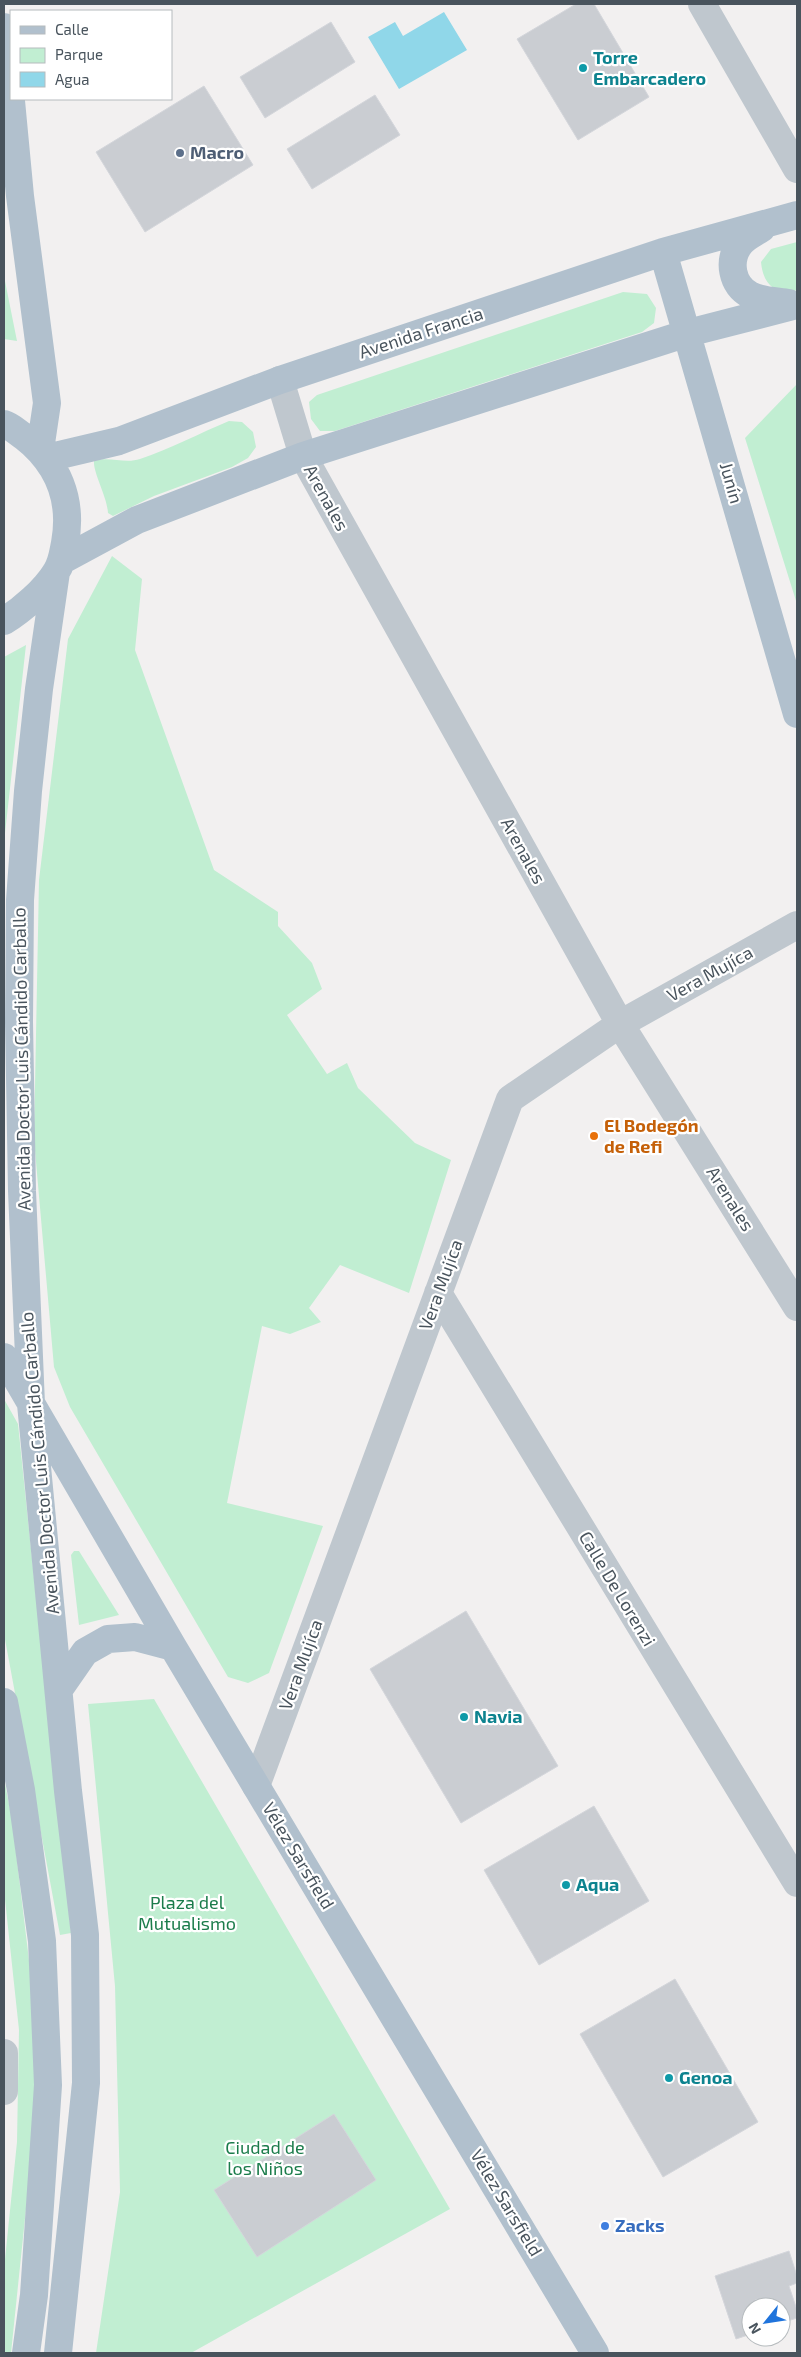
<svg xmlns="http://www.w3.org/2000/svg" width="801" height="2357" font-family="'Exo 2',sans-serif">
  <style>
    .green { fill: #c1eed2 }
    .water { fill: #90d7e9 }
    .building { fill: #cacdd2; stroke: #d4d6db }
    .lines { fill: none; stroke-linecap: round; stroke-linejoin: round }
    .minor { stroke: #bfc7ce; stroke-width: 28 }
    .major { stroke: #b1c0cd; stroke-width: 28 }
    .culture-dot { fill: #0f9aa8; stroke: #fff; stroke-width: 2 }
    .service-dot { fill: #5c6f8a; stroke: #fff; stroke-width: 2 }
    .food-dot { fill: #e8710a; stroke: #fff; stroke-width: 2 }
    .shop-dot { fill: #3f7fe0; stroke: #fff; stroke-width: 2 }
    .labels { text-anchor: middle; stroke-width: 4.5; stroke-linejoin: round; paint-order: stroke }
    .culture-label { font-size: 18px; font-weight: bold; fill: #0d838f; stroke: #fff; text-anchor: start }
    .service-label { font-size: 18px; font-weight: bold; fill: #4e5e75; stroke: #fff; text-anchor: start }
    .street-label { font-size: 18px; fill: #49545d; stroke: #fff }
    .food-label { font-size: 18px; font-weight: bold; fill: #c56008; stroke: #fff; text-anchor: start }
    .park-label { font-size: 18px; fill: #1b7c4b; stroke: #fff }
    .shop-label { font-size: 18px; font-weight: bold; fill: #366cbe; stroke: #fff; text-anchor: start }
  </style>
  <rect width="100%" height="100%" fill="#f2f0f0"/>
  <!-- green -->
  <path class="green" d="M 797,242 L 797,290 C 774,296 763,283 761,262 L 771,249 Z
    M 4,276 L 17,341 L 4,339 Z
    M 623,292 L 647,294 L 656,308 L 654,323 L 642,332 L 335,431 L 320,431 L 311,419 L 309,402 L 317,395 Z
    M 797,384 L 797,604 L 745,438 Z
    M 229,421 L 242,422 L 253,432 L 256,447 L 248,458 L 232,467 L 154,496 L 113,516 L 108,513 C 107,496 93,473 94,461 C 108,456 125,464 140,459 C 170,449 200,433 229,421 Z
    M 112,556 L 142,579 L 135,650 L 214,870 L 278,912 L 278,926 L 312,963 L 322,989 L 287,1015 L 327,1074 L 347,1063 L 358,1088 L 415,1143 L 451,1160 L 409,1293 L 340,1265 L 309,1308 L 321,1322 L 290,1334 L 262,1326 L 227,1503 L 323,1526 L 269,1673 L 248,1683 L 228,1677 L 70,1407 L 54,1367 L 34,1139 L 39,880 L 68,639 Z
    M 26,645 L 4,842 L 4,657 Z
    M 4,1399 L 18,1424 L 71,1933 L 60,1935 L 4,1634 Z
    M 74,1551 L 79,1551 L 119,1615 L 79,1625 L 71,1555 Z
    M 154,1699 L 450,2209 L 191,2353 L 96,2353 L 120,2192 L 115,1986 L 88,1704 Z
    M 4,1779 L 12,1819 L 34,2002 L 34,2132 L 11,2353 L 4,2353 L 4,2269 L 17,2142 L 19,2030 L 4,1890 Z"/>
  <!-- water -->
  <path class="water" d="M 444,12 L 467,50 L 399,89 L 368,37 L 395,22 L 403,36 Z"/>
  <!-- building -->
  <path class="building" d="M 576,4 L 594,4 L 649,97 L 578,140 L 517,39 Z
    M 331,22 L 355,62 L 265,118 L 240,77 Z
    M 204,86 L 253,165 L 145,232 L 96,152 Z
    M 375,95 L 400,135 L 312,189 L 287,149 Z
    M 466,1611 L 558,1766 L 461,1823 L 370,1669 Z
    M 594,1806 L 649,1901 L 539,1965 L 484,1870 Z
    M 675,1979 L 758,2122 L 663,2177 L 580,2034 Z
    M 334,2114 L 376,2180 L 257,2257 L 214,2190 Z
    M 789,2251 L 797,2276 L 797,2283 L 789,2286 L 797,2310 L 797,2318 L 781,2323 L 781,2307 L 751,2307 L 751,2334 L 736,2339 L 715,2276 Z"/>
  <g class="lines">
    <!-- minor -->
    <path class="minor" d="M 702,4 L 797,169
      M 280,380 L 303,456 L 620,1024 L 797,1307
      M 438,1293 L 797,1883
      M 256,1786 L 510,1099 L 620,1024 L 797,925
      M 4,2053 L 4,2091"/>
    <!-- major -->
    <path class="major" d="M 4,27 L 20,196 L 47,403 L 40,450
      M 762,228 C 755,233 745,237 740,244 C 727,261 732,285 750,295 C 761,301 777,301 789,303
      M 663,252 L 797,714
      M 4,424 C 11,426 17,432 23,436 C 58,463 73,499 65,543 C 63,553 62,563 56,572 C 45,590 22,610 4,621
      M 47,458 L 119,441 L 280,380 L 663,252 L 797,215
      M 61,561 L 137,520 L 303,456 L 688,333 L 797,305
      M 56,572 L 39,689 L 28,791 L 20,900 L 19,1022 L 22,1191 L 31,1404 L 68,1791 L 85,1935 L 86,2083 L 58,2353
      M 4,1357 L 173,1647 L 595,2353
      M 60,1688 L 85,1652 L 108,1639 L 135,1637 L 173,1647
      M 4,1702 L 21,1790 L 42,1941 L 48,2085 L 34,2295 L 26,2353"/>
  </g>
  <!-- markers -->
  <g class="culture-dot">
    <circle cx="583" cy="68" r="5"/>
    <circle cx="464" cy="1717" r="5"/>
    <circle cx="566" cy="1885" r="5"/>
    <circle cx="669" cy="2078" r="5"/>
  </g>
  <circle class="service-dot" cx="180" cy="153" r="5"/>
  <circle class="food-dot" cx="594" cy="1136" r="5"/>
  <circle class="shop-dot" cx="605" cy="2226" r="5"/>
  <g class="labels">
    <!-- culture labels -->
    <g class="culture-label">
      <text x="593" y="64">Torre<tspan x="593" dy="21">Embarcadero</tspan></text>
      <text x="474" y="1723">Navia</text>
      <text x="576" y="1891">Aqua</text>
      <text x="679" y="2084">Genoa</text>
    </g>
    <!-- service labels -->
    <g class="service-label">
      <text x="190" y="159">Macro</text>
    </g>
    <!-- street labels -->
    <g class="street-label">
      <text transform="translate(421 333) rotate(-18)" y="6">Avenida Francia</text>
      <text transform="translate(731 483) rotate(74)" y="6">Junín</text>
      <text transform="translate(326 498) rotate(61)" y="6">Arenales</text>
      <text transform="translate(523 851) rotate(61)" y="6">Arenales</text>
      <text transform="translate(710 974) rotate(-29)" y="6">Vera Mujíca</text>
      <text transform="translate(22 1059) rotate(-91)" y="6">Avenida Doctor Luis Cándido Carballo</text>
      <text transform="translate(730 1199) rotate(58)" y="6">Arenales</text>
      <text transform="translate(441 1285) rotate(-70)" y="6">Vera Mujíca</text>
      <text transform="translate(40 1463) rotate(-95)" y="6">Avenida Doctor Luis Cándido Carballo</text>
      <text transform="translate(617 1589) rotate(59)" y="6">Calle De Lorenzi</text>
      <text transform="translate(301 1665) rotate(-70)" y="6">Vera Mujíca</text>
      <text transform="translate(298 1856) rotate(59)" y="6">Vélez Sarsfield</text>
      <text transform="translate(506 2203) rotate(59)" y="6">Vélez Sarsfield</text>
    </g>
    <!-- food labels -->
    <g class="food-label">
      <text x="604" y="1132">El Bodegón<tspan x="604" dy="21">de Refi</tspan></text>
    </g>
    <!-- park labels -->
    <g class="park-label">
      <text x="187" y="1909">Plaza del<tspan x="187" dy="21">Mutualismo</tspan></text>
      <text x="265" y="2154">Ciudad de<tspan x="265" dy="21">los Niños</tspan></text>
    </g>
    <!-- shop labels -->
    <g class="shop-label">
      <text x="615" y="2232">Zacks</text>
    </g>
  </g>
  <!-- border -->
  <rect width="801" height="2357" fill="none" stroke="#49545d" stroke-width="10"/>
  <!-- legend -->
  <rect x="10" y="10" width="162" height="90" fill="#ffffff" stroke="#b6bbbe"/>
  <rect x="20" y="26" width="25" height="8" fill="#b1c0cd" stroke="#b6bbbe"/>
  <text x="55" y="35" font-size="15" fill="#49545d">Calle</text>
  <rect x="20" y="48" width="25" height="15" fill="#c1eed2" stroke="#b6bbbe"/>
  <text x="55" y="60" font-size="15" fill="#49545d">Parque</text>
  <rect x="20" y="72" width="25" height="15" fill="#90d7e9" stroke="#b6bbbe"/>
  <text x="55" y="85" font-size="15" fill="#49545d">Agua</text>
  <!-- north arrow -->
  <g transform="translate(766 2322) rotate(240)"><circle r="24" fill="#ffffff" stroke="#b6bbbe"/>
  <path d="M0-4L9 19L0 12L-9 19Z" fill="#2074dc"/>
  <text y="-8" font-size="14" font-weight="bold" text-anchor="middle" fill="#49545d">N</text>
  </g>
</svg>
